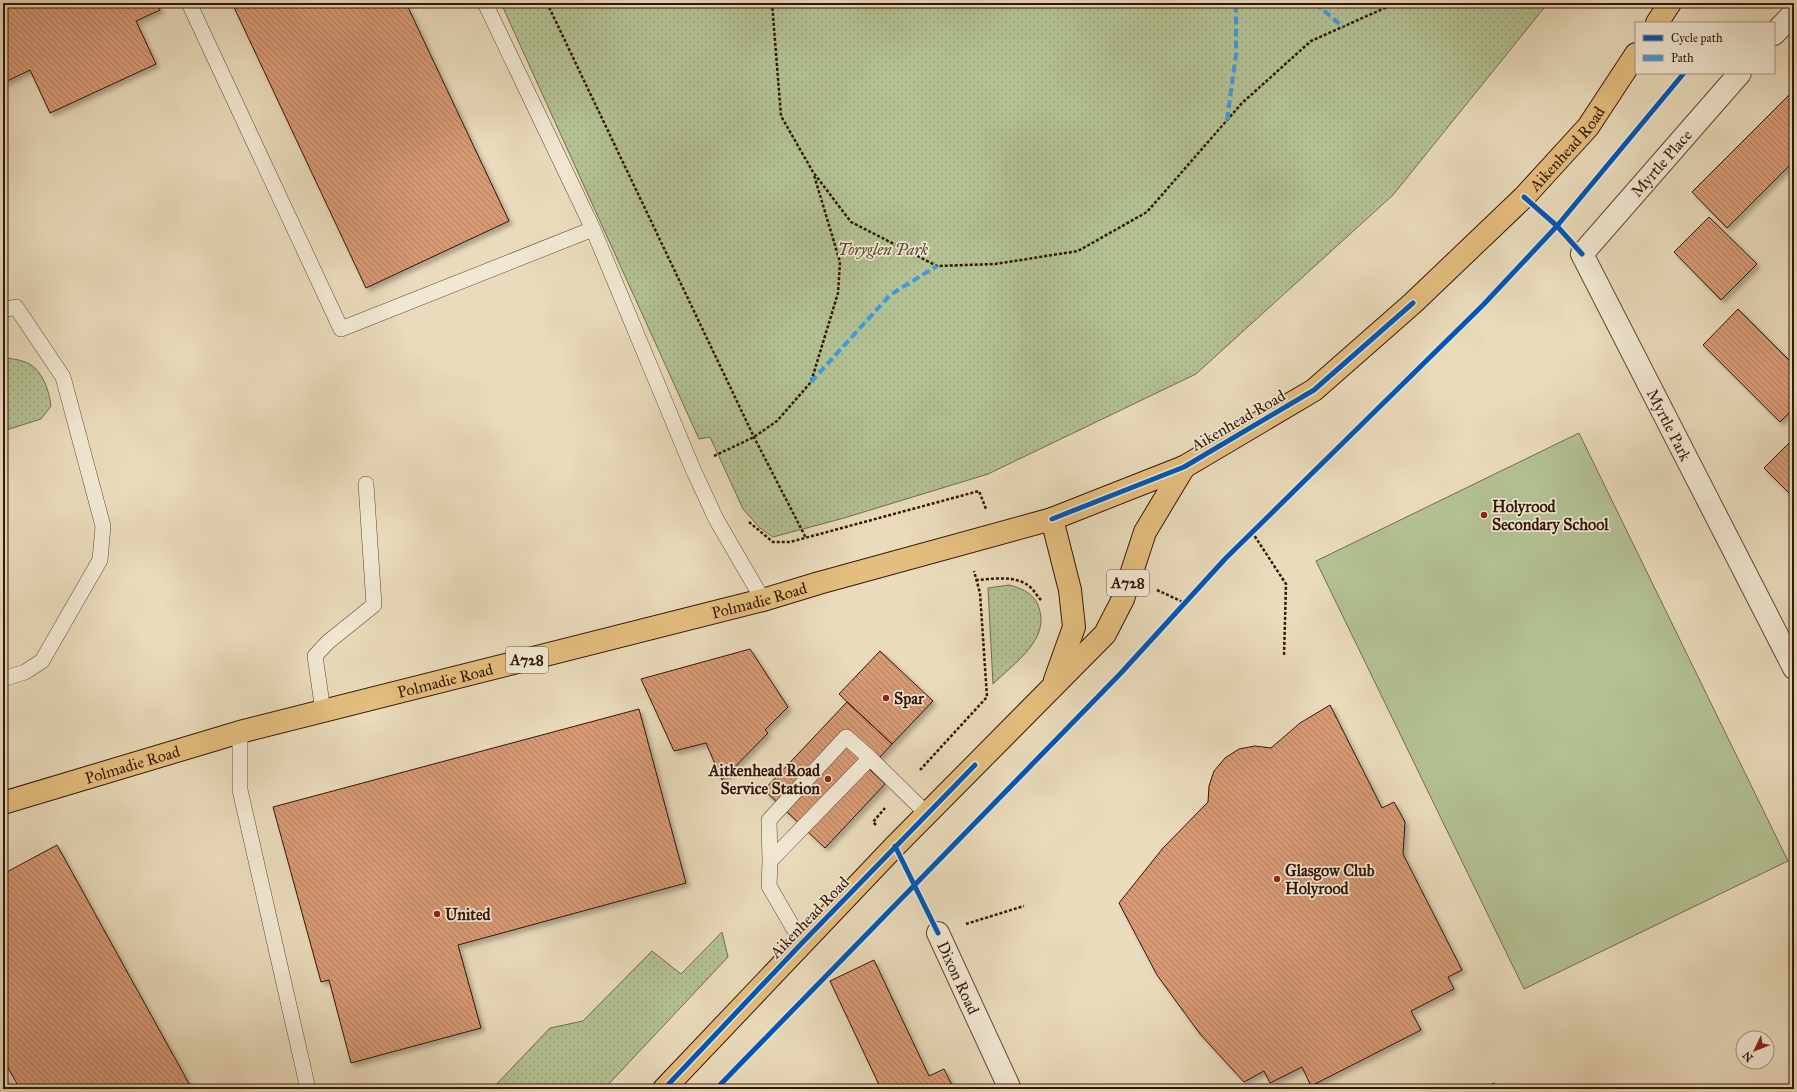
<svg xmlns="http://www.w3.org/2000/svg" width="1797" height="1092" font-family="'IM FELL Great Primer',serif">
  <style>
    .grass { fill: url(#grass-dots); stroke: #746b4e }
    .garden { fill: #b3c193; stroke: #746b4e }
    .building { fill: url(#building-back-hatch); stroke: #34150a; filter: url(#shadow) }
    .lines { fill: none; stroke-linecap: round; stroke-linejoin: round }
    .service-casing { stroke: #614636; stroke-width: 16 }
    .minor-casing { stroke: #614636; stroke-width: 24 }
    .primary-casing { stroke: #34150a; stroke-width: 24 }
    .path { stroke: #34150a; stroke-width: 2.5; stroke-dasharray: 3 2; stroke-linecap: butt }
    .service { stroke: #f1e8d3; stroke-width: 15 }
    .minor { stroke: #f1e8d3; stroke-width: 22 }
    .primary { stroke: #e4be7e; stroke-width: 22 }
    .quiet { stroke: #3e9ade; stroke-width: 4; stroke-dasharray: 8 4; stroke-linecap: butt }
    .cycleway-casing { stroke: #f1e8d3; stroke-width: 8 }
    .cycleway { stroke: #0057b8; stroke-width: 5 }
    .poi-dot { fill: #8f2418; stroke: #f1e8d3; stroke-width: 1.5 }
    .labels { text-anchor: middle; stroke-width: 3.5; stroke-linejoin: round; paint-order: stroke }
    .shield { fill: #f1e8d3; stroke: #6d5446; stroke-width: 1 }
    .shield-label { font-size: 15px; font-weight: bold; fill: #34150a }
    .street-label { font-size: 16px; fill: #34150a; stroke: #f1e8d3 }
    .park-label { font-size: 16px; font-style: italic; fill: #5a4933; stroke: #f1e8d3 }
    .poi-label { font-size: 16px; font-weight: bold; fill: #34150a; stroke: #f1e8d3; text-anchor: start }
  </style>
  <defs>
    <pattern id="grass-dots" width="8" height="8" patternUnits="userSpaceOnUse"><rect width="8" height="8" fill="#b3c193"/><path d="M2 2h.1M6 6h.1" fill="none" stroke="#9ba57d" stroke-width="1.8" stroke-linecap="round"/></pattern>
    <pattern id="building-back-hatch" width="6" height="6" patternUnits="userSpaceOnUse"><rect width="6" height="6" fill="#d79a74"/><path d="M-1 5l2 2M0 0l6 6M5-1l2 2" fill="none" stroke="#af7c5d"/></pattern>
    <filter id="shadow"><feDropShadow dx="3.5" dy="3.5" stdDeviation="2" flood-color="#0004"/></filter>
  </defs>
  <rect width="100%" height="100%" fill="#e9dbbb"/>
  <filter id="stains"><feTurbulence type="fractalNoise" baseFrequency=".005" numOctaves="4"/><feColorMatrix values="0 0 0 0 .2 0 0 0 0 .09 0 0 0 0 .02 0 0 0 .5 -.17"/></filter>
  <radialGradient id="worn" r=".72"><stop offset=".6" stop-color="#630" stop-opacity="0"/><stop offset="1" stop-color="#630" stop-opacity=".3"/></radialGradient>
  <!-- grass -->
  <path class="grass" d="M 501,3 L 1548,3 L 1393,195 L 1196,374 L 988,474 L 844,518 L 773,537 L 760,528 L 743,509 L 710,437 L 699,439 Z
    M 3,357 C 10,359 18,359 25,362 C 42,368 49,390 51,406 L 41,419 L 3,431 Z
    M 1009,585 C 1021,588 1033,593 1038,605 C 1052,639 1014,663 993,684 L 988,588 Z
    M 722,932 L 728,957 L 604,1089 L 492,1089 L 550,1028 L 583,1021 L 652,951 L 681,974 Z"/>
  <!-- garden -->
  <path class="garden" d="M 1579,433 L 1788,861 L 1524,989 L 1316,561 Z"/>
  <!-- building -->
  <path class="building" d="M 3,3 L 157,3 L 160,10 L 136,21 L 156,64 L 50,113 L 30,70 L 3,83 Z
    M 232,3 L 406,3 L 509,221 L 366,288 Z
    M 1794,90 L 1794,161 L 1727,228 L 1692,192 Z
    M 1709,217 L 1757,264 L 1721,300 L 1674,252 Z
    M 1738,309 L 1794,365 L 1794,408 L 1780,422 L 1703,345 Z
    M 1794,438 L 1794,498 L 1764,468 Z
    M 750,649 L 788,707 L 765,730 L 768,733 L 722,780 L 706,743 L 674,751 L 641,679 Z
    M 880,651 L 933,701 L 892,744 L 839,694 Z
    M 847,702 L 892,744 L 869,769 L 885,784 L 825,848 L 764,790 Z
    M 1330,705 L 1382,808 L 1394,802 L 1405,822 L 1403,854 L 1462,970 L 1448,977 L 1454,989 L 1411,1011 L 1421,1030 L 1311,1086 L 1302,1067 L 1270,1083 L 1264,1071 L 1244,1082 L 1200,1034 L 1157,975 L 1119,903 L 1163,848 L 1208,802 L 1209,786 L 1214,771 L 1225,758 L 1239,749 L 1255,746 L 1271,748 L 1300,723 Z
    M 639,709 L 686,883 L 458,945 L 481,1028 L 351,1063 L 329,980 L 321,982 L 273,807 Z
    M 57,845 L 192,1089 L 20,1089 L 3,1059 L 3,874 Z
    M 874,960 L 929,1076 L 944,1069 L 954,1089 L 881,1089 L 830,981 Z
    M 3,1074 L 11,1089 L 3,1089 Z
    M 1494,1083 L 1497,1089 L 1482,1089 Z"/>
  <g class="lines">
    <!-- service casing -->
    <g class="service-casing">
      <path id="service" d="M 189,3 L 341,329 L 593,229
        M 485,3 L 593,229 L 692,467 L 716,519 L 763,600
        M 3,310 L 16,307 L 63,377 L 103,526 L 100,560 L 42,661 L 25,672 L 3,679
        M 323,711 L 315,656 L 328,642 L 374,605 L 366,484
        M 240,732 L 240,790 L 308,1089
        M 770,861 L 769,820 L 846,737 L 870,758
        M 802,943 L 769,886 L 770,861 L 870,758 L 927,814"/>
    </g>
    <!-- minor casing -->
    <g class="minor-casing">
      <g id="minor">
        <path d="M 1774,34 L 1794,13"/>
        <path id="s1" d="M 1740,73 L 1582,254 L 1794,668"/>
        <path id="s2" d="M 938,933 L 1010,1089"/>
      </g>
    </g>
    <!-- primary casing -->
    <g class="primary-casing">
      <g id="primary">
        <path d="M 1657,23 L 1670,3"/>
        <path d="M 1052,519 L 1070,590 L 1074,627 L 1055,680"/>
        <path id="s3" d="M 3,803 L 240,732 L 763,600 L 819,583 L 1052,519 L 1184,467 L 1314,390 L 1413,303 L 1524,197 L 1588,127 L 1636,54"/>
        <path d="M 664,1089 L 895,846 L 1105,634 L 1123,599 L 1145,532 L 1184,467"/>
      </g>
    </g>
    <!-- path -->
    <path class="path" d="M 547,3 L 754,437 L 806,538
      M 772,3 L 781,116 L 813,172 L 851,222 L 937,266 L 995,264 L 1078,251 L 1147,212 L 1242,103 L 1311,41 L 1396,3
      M 714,456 L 754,437 L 777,421 L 811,382 L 838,293 L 840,262 L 814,175
      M 749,522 L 773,542 L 790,542 L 979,491 L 986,509
      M 1252,532 L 1286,584 L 1284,656
      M 976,580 C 992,579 1015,575 1029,586 C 1034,590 1037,596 1041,600
      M 1157,590 L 1185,603
      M 920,770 L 987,697 L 980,593 L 974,571
      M 876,825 L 873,822 L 885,808
      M 966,924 L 1024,906"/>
    <!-- service -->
    <use href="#service" class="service"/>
    <!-- minor -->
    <use href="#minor" class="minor"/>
    <!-- primary -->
    <use href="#primary" class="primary"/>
    <!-- quiet -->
    <path class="quiet" d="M 1315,3 L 1343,27
      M 1227,120 L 1236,55 L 1236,3
      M 811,382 L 890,295 L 937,266"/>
    <!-- cycleway casing -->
    <g class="cycleway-casing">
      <path id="cycleway" d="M 1524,197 L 1557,226 L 1582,254
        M 1052,519 L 1184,467 L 1314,390 L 1413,303
        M 895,846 L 938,933
        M 664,1089 L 802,943 L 975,765
        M 716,1089 L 1121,673 L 1225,559 L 1484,304 L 1557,226 L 1684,73"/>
    </g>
    <!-- cycleway -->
    <use href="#cycleway" class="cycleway"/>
  </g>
  <!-- markers -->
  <g class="poi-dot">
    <circle cx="1484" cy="515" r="4"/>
    <circle cx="886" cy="698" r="4"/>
    <circle cx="828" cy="779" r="4"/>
    <circle cx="1277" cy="879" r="4"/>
    <circle cx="437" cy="914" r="4"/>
  </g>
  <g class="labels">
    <!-- shield labels -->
    <g class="shield">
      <rect x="1107" y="570" width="42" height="26" rx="3"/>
      <rect x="506" y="647" width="42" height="26" rx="3"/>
    </g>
    <g class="shield-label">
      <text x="1128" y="588">A728</text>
      <text x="527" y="665">A728</text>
    </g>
    <!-- street labels -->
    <g class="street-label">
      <text dy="6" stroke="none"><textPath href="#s3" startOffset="1730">Aikenhead Road</textPath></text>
      <text transform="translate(1661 163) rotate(-49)" y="6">Myrtle Place</text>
      <text transform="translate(1238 420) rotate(-30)" y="6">Aikenhead Road</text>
      <text dy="6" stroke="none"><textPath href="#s1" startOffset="432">Myrtle Park</textPath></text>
      <text dy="6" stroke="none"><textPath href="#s3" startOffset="783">Polmadie Road</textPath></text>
      <text dy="6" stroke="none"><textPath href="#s3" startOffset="459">Polmadie Road</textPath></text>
      <text dy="6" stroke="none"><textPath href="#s3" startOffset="135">Polmadie Road</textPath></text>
      <text transform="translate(809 917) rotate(-46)" y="6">Aikenhead Road</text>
      <text dy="6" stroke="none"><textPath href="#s2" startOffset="49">Dixon Road</textPath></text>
    </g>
    <!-- park labels -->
    <g class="park-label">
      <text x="883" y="255">Toryglen Park</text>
    </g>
    <!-- poi labels -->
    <g class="poi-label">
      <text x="1492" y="512">Holyrood<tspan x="1492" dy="18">Secondary School</tspan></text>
      <text x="894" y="704">Spar</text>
      <text x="820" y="776" text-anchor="end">Aitkenhead Road<tspan x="820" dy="18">Service Station</tspan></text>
      <text x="1285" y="876">Glasgow Club<tspan x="1285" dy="18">Holyrood</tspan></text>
      <text x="445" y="920">United</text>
    </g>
  </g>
  <!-- margin -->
  <rect width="1797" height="1092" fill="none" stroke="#e9dbbb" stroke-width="16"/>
  <rect x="4" y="4" width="1789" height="1084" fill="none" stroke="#34150a" stroke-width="2"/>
  <rect x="8" y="8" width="1781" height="1076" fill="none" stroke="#34150a"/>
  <!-- legend -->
  <rect x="1635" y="22" width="140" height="52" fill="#f1e8d3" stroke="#a59483"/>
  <rect x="1643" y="35" width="20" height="6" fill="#0057b8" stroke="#a59483"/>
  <text x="1671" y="42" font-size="12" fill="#34150a">Cycle path</text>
  <rect x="1643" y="55" width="20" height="6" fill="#3e9ade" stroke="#a59483"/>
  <text x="1671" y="62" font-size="12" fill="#34150a">Path</text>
  <!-- north arrow -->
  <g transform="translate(1755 1050) rotate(227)"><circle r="19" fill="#f1e8d3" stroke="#a59483"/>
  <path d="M0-3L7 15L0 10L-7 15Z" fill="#8f2418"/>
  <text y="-6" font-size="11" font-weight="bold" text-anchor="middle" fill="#34150a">N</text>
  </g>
  <rect width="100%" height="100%" filter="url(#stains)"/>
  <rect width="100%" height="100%" fill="url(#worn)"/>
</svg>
